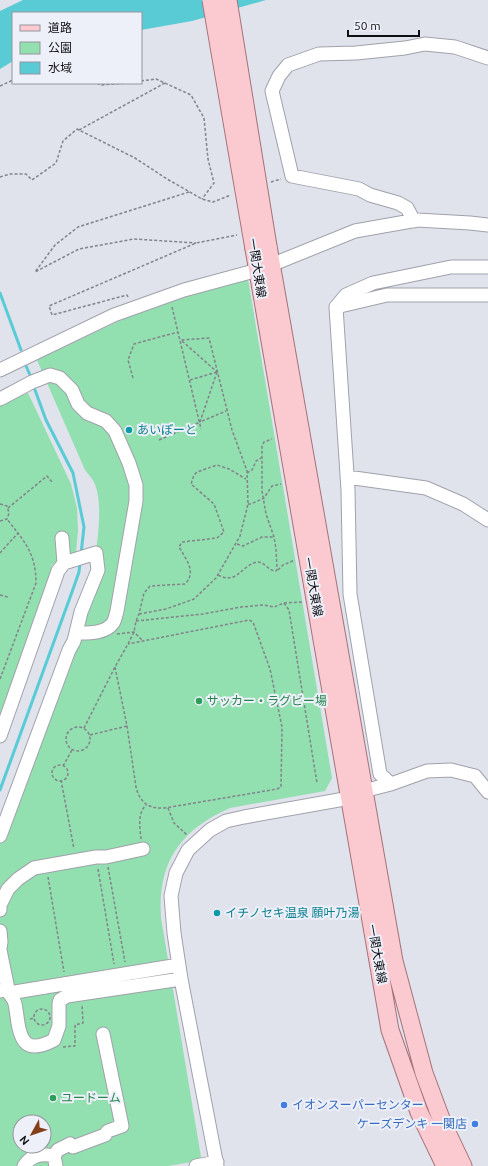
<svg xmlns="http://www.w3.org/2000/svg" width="488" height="1166" font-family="Ubuntu,'Noto Sans JP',sans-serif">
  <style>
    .green { fill: #92dfaf; fill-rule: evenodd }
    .water { fill: #58cbd5 }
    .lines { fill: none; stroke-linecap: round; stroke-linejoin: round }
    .stream { stroke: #58cbd5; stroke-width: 3 }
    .minor-casing { stroke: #a0a2ab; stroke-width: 15 }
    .major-casing { stroke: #a67279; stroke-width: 19 }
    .path { stroke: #82838b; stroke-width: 1.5; stroke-dasharray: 3 2; stroke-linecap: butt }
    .minor { stroke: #fff; stroke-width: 13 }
    .major { stroke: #facad0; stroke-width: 17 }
    .major-bridge-casing { stroke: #a67279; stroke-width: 19; stroke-linecap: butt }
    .major-bridge { stroke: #facad0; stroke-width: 17 }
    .culture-dot { fill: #0f9aa8; stroke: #edeff9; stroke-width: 1.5 }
    .leisure-dot { fill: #2e9e5b; stroke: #edeff9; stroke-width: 1.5 }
    .shop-dot { fill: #3f7fe0; stroke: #edeff9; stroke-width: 1.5 }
    .labels { text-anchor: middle; stroke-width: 4; stroke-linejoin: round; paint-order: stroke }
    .street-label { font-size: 12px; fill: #101014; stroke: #edeff9 }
    .culture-label { font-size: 12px; fill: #0d838f; stroke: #edeff9; text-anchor: start }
    .leisure-label { font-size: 12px; fill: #27864d; stroke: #edeff9; text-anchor: start }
    .shop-label { font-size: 12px; fill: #366cbe; stroke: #edeff9; text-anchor: start }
  </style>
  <rect width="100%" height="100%" fill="#e0e2ec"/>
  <!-- green -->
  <path class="green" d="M 248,279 L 332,778 L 325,791 L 230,808 C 180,830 157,863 161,918 L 201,1157 L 197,1161 L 168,1166 L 0,1166 L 0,831 L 94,566 C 97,543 104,503 94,482 C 92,478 88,474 85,470 L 37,360 L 136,313 L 175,300 ZM 20,1122 L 44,1122 L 44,1146 L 20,1146 Z
    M 28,393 L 71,484 L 77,508 L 78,531 L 76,552 L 61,558 L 52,565 L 45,602 L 0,716 L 0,404 Z"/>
  <!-- water -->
  <path class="water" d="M 23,0 L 266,0 L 192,21 L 141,30 L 141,13 L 13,13 L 13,61 L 0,69 L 0,11 Z"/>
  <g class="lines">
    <!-- stream -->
    <path class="stream" d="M 0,293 L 21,350
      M 26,366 L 30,375
      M 35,390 L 46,420 L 73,473 L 84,527 L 81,554
      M 0,790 L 72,592 L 79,572 L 80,562"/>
    <!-- minor casing -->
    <g class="minor-casing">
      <path id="minor" d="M 414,221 L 407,208 L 398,203 L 370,195 L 359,189 L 292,176 L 272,91 L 279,76 L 288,65 L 319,54 L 356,53 L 405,48 L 425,44 L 455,47 L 488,58
        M 271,265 L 355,231 L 417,220 L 470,223 L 488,225
        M 336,307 L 346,295 L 373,283 L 451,267 L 488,267
        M 0,370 L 114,315 L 184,290 L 258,270
        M 0,399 L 32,382 L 50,375 L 60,378 L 72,390 L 78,404 L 87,413 L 106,421 L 115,431 L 129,463 L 136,485 L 136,501 L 117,611 C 116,615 115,620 113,623 C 105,634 88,633 76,633
        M 347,477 L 426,488 L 463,504 L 488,520
        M 62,538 L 64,563
        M 0,736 L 58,571 L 64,563 L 96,553 L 98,570 L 81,612 L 74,641 L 69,650 L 0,836
        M 391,784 L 427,771 L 451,770 L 475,776 L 488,792
        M 363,791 L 391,784 L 380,774 L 350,594 L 348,490 L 336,307 L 387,295 L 488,295
        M 0,910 L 0,905 L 8,889 L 18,879 L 34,868 L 96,857 L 106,857 L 143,849
        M 0,931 L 1,942 L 0,948
        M 0,950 L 8,989 L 0,991
        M 179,965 L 9,993 C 10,995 13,998 14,1001 C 16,1005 16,1011 17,1016 C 20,1043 27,1054 54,1040 L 59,1026 L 59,1004 L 60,1000 L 67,996 L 181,979
        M 24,1166 C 31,1155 42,1153 54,1156
        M 56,1166 L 54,1156 L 58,1150 L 70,1144 L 73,1147 L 105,1135 L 108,1131 L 122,1126 L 103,1034
        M 196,1166 L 217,1162
        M 217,1166 L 181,979 L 174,933 L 171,896 L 176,873 L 188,850 L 210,830 L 226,821 L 244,817 L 350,798"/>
    </g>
    <!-- major casing -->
    <g class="major-casing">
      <path id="major" d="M 268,246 L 394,961 L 424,1073 L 443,1124 L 463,1166
        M 254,249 L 390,1030 L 419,1112 L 445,1166"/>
    </g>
    <!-- path -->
    <path class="path" d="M 141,81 L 156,79 L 191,95 L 204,118 L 208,159 L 214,183 L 202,199
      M 97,83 L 100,85 L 127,83
      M 0,86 L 13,80
      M 79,130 L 165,83
      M 0,177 L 10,174 L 26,174 L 32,180 L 56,163 L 63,141 L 77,129 L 135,158 L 167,179 L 202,199 L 213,202 L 231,195
      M 271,182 L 281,179
      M 189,192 L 78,227 L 55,245 L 35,272 L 79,249 L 134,239 L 196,243
      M 128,297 L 127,295 L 52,315 L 49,306 L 196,243 L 237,235
      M 172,307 L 201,429
      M 217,372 L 200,422 L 226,411
      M 133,378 L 128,360 L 134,344 L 178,332
      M 190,380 L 217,372
      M 159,440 L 200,422
      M 247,473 L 252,470 L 256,461 L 261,458
      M 0,504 L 7,506 L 9,513 L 7,519 L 0,521
      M 248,504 L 251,504 L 264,498 L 272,486 L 281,484
      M 8,508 L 47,476 L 52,482
      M 237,544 L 243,546 L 262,537 L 274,537
      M 0,553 L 18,533
      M 278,570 L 283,565 L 295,560
      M 218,575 C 238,585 240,566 257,562 C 264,561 268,571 276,571 L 277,569 L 276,549 L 274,537 L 266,514 L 262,491 L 262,446 L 264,442 L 272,439
      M 0,595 L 8,597
      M 284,603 L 289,610 L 317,783
      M 139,614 L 166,609 L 194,599 L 216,578 L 240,536 L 248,504 L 247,471 L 232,430 L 209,338 L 181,340 L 217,372
      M 136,621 L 203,614 L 241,607 L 264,605 L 274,607 L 284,603 L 302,602
      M 117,634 L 134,632 L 142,640
      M 115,667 L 127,726 L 136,787 C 140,803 149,809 165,808 L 277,789 L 281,787 L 282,727 L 270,669 L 253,622 L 249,620 L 244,621 L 128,644
      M 0,679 L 36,583 C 36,553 24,541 7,519
      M66 739a12 12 0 1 1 24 0a12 12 0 1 1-24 0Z
      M 84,728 L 115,667 L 128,644 L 134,632 L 136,621 L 139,614 L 144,593 L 150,586 L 185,584 C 197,572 186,559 179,547 L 182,542 L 217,538 L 224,532 L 214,504 L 191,484 L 194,475 L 197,472 L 217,465 L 229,469 L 246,479
      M 90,735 L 127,726
      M52 773a8 8 0 1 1 16 0a8 8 0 1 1-16 0Z
      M 63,766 L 72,750
      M 61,780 L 74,849
      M 168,808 L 174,823 L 187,835
      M 141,839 C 140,828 137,814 146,805
      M 108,867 L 125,962
      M 98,869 L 114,964
      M 48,877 L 64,972
      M34 1017a8 8 0 1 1 16 0a8 8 0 1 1-16 0Z
      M 30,1019 L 34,1018
      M 63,1047 L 75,1046 L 75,1025 L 83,1023 L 82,1004"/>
    <!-- minor -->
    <use href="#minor" class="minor"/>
    <!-- major -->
    <use href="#major" class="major"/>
    <!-- major-bridge casing -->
    <g class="major-bridge-casing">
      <path id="major-bridge" d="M 211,0 L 254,249
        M 228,0 L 268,246"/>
    </g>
    <!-- major-bridge -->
    <use href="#major-bridge" class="major-bridge"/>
  </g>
  <!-- markers -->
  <g class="culture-dot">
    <circle cx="129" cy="430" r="4"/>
    <circle cx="217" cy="913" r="4"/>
  </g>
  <g class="leisure-dot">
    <circle cx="199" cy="701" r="4"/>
    <circle cx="53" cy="1098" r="4"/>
  </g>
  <g class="shop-dot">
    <circle cx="284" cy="1105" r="4"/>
    <circle cx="475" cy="1124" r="4"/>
  </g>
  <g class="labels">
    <!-- street labels -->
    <g class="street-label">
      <text transform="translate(257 268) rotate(81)" y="4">一関大東線</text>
      <text transform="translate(313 587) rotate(80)" y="4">一関大東線</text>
      <text transform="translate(377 954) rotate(80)" y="4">一関大東線</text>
    </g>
    <!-- culture labels -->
    <g class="culture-label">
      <text x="137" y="434">あいぽーと</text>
      <text x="225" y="917">イチノセキ温泉 願叶乃湯</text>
    </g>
    <!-- leisure labels -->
    <g class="leisure-label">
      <text x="207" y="705">サッカー・ラグビー場</text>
      <text x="61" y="1102">ユードーム</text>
    </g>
    <!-- shop labels -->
    <g class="shop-label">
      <text x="292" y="1109">イオンスーパーセンター</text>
      <text x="467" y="1128" text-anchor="end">ケーズデンキ 一関店</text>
    </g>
  </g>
  <!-- legend -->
  <rect x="12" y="12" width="130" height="72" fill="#edeff9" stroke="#95969d"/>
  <rect x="20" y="25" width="20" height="6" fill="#facad0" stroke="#95969d"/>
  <text x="48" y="32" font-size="12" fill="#101014">道路</text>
  <rect x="20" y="42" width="20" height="12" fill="#92dfaf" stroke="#95969d"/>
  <text x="48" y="52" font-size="12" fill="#101014">公園</text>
  <rect x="20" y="62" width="20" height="12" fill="#58cbd5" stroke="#95969d"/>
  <text x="48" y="72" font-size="12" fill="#101014">水域</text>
  <!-- north arrow -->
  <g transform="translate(32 1134) rotate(230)"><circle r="19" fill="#edeff9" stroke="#95969d"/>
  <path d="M0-3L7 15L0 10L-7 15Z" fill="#853f18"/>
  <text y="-6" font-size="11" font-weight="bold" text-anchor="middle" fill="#101014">N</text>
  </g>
  <!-- scale -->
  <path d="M348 30v6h71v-6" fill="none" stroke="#101014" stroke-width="2"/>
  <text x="354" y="30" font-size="12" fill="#101014" stroke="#edeff9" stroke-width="3" paint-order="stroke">50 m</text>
</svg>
